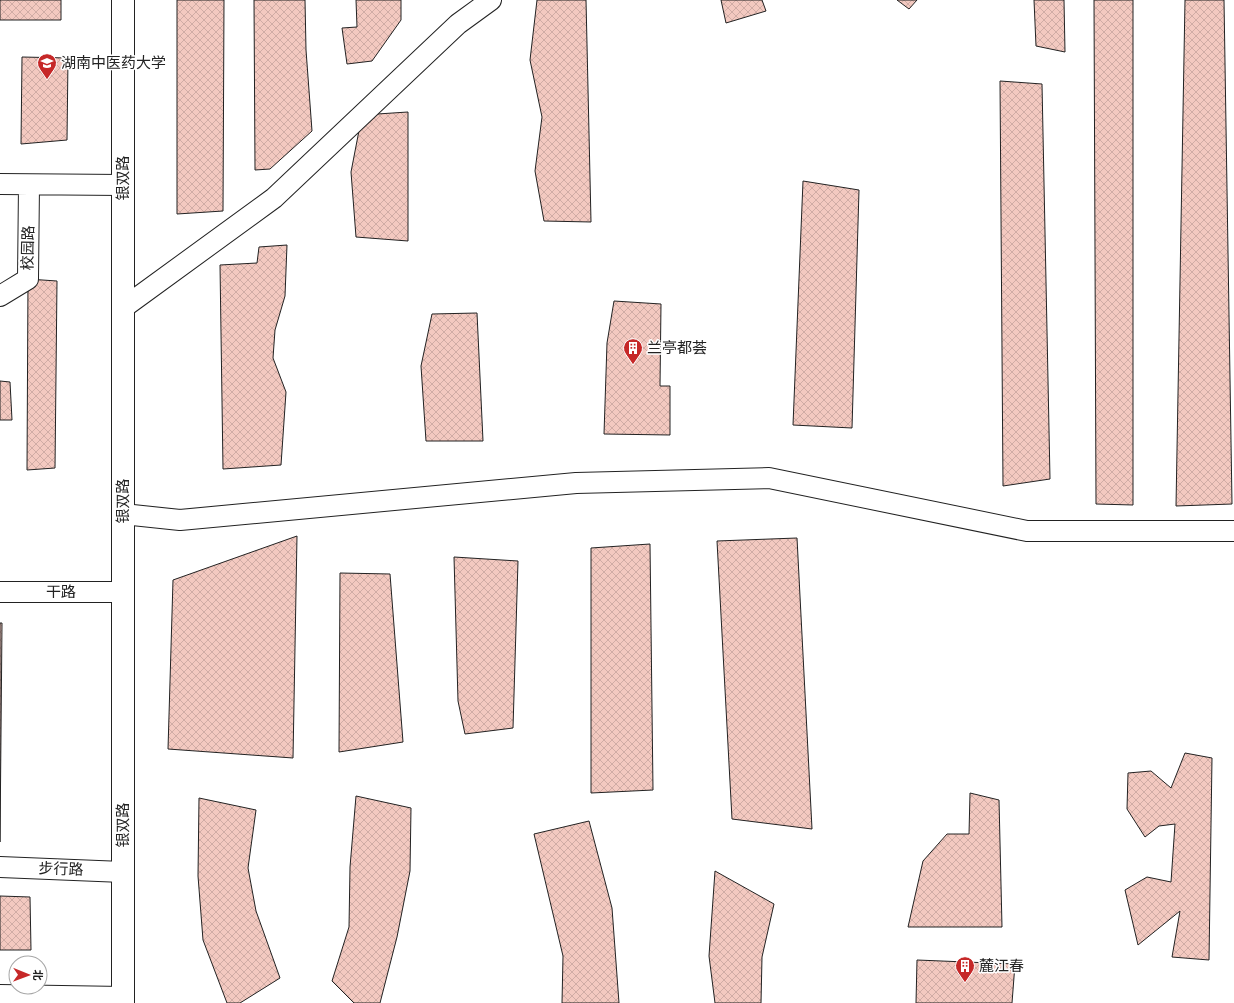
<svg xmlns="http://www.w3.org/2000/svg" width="1234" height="1003" font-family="Jost,'Noto Sans SC',sans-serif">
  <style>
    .building { fill: url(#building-cross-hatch); stroke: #222 }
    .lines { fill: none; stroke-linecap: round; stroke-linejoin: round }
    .street-casing { stroke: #222; stroke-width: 22 }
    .secondary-casing { stroke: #222; stroke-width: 24 }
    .street { stroke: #fff; stroke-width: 20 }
    .secondary { stroke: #fff; stroke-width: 22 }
    .labels { text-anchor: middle; stroke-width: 3; stroke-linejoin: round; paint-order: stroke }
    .poi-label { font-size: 15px; fill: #222; stroke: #fff; text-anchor: start }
    .street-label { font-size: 15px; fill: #222; stroke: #fff }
  </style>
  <defs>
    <pattern id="building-cross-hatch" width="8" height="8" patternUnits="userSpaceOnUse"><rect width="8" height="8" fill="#f3c9c0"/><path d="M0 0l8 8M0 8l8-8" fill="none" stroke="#d0aca5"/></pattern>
  </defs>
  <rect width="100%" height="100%" fill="#fff"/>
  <!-- building -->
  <path class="building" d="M 0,0 L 61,0 L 61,20 L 0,20 Z
    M 177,0 L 224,0 L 223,211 L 177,214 Z
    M 254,0 L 305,0 L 306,50 L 312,131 L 270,169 L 255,170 Z
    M 356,0 L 401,0 L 401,20 L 372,61 L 347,64 L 342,28 L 357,27 Z
    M 537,0 L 586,0 L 591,222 L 544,221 L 535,171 L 542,117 L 530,60 Z
    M 721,0 L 762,0 L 766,11 L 726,23 Z
    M 897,0 L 917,0 L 909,9 Z
    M 1034,0 L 1064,0 L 1065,52 L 1036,46 Z
    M 1094,0 L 1133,0 L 1133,505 L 1096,504 Z
    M 1185,0 L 1224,0 L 1232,504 L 1176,506 Z
    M 22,57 L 68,58 L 67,140 L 21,144 Z
    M 1000,81 L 1042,84 L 1050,479 L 1003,486 Z
    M 408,112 L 408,241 L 356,237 L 351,172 L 362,115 Z
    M 803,181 L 859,190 L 852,428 L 793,425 Z
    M 287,245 L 285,296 L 275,330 L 273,358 L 286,392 L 281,465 L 223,469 L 220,265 L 257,263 L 259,247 Z
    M 28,279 L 57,281 L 55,468 L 27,470 Z
    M 614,301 L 661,304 L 660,386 L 670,386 L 670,435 L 604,434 L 607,343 Z
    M 477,313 L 483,441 L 426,441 L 421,366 L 432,314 Z
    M 0,381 L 10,382 L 12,420 L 0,420 Z
    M 297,536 L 293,758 L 168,749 L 173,580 Z
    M 797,538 L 812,829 L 732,819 L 717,541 Z
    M 650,544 L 653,790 L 591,793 L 591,548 Z
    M 454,557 L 518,561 L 513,728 L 465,734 L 458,701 Z
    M 340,573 L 390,574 L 403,742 L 339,752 Z
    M 0,623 L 2,623 L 0,842 Z
    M 1185,753 L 1212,758 L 1209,960 L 1172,957 L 1180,911 L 1138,945 L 1125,890 L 1147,877 L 1171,882 L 1175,824 L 1159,826 L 1145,837 L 1127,809 L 1128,773 L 1151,771 L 1171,788 Z
    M 970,793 L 999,800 L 1002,927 L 908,927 L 923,861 L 947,834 L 969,834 Z
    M 356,796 L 411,808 L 410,871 L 397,937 L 380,1003 L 354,1003 L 332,981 L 349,927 L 350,867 Z
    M 199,798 L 256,810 L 248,868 L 256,911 L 280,978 L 240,1003 L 227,1003 L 203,940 L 198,876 Z
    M 589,821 L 612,908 L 619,1003 L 562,1003 L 563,956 L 534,834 Z
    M 715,871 L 774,904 L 762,957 L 761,1003 L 715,1003 L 709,956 Z
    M 0,896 L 30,897 L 31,950 L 0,950 Z
    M 917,960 L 1015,964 L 1012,1003 L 916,1003 Z"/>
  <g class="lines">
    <!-- street casing -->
    <g class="street-casing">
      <path id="street" d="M 0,184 L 123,185
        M 0,296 L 28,279 L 29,185
        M 123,308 L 274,198 L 458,24 L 491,0
        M 123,514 L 180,520 L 576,483 L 769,478 L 1027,531 L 1234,531
        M 0,592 L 123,592
        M 0,867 L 123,872
        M 0,995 L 123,997"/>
    </g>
    <!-- secondary casing -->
    <g class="secondary-casing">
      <path id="secondary" d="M 123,0 L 123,1003"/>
    </g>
    <!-- street -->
    <use href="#street" class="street"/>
    <!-- secondary -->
    <use href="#secondary" class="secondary"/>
  </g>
  <!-- icons -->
  <defs>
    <g id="university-pin" transform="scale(1)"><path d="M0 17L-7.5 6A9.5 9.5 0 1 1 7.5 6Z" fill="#c62828" stroke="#fff"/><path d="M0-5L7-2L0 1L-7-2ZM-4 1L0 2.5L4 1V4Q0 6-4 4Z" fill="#fff"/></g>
    <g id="building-pin" transform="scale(1)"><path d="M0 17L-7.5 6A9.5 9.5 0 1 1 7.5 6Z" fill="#c62828" stroke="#fff"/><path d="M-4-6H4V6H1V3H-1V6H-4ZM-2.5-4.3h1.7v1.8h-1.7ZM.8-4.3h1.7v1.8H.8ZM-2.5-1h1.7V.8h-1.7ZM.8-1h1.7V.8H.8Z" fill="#fff"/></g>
  </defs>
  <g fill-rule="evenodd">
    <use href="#university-pin" x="47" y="63"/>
    <use href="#building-pin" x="633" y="348"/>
    <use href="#building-pin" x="965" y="966"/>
  </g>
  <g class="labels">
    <!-- poi labels -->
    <g class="poi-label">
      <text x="61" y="68">湖南中医药大学</text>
      <text x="647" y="353">兰亭都荟</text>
      <text x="979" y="971">麓江春</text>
    </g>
    <!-- street labels -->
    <g class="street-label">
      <text transform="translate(123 178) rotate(-90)" y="5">银双路</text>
      <text transform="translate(28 248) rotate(-89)" y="5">校园路</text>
      <text transform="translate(123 501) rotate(-90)" y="5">银双路</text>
      <text x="61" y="597">干路</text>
      <text transform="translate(123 825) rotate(-90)" y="5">银双路</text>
      <text transform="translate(61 869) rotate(2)" y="5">步行路</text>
    </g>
  </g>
  <!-- north arrow -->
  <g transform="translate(28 975) rotate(91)"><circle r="19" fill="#ffffff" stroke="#a7a7a7"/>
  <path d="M0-3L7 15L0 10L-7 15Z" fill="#c62828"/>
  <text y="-6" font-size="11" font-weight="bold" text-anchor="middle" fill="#222222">北</text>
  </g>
</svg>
